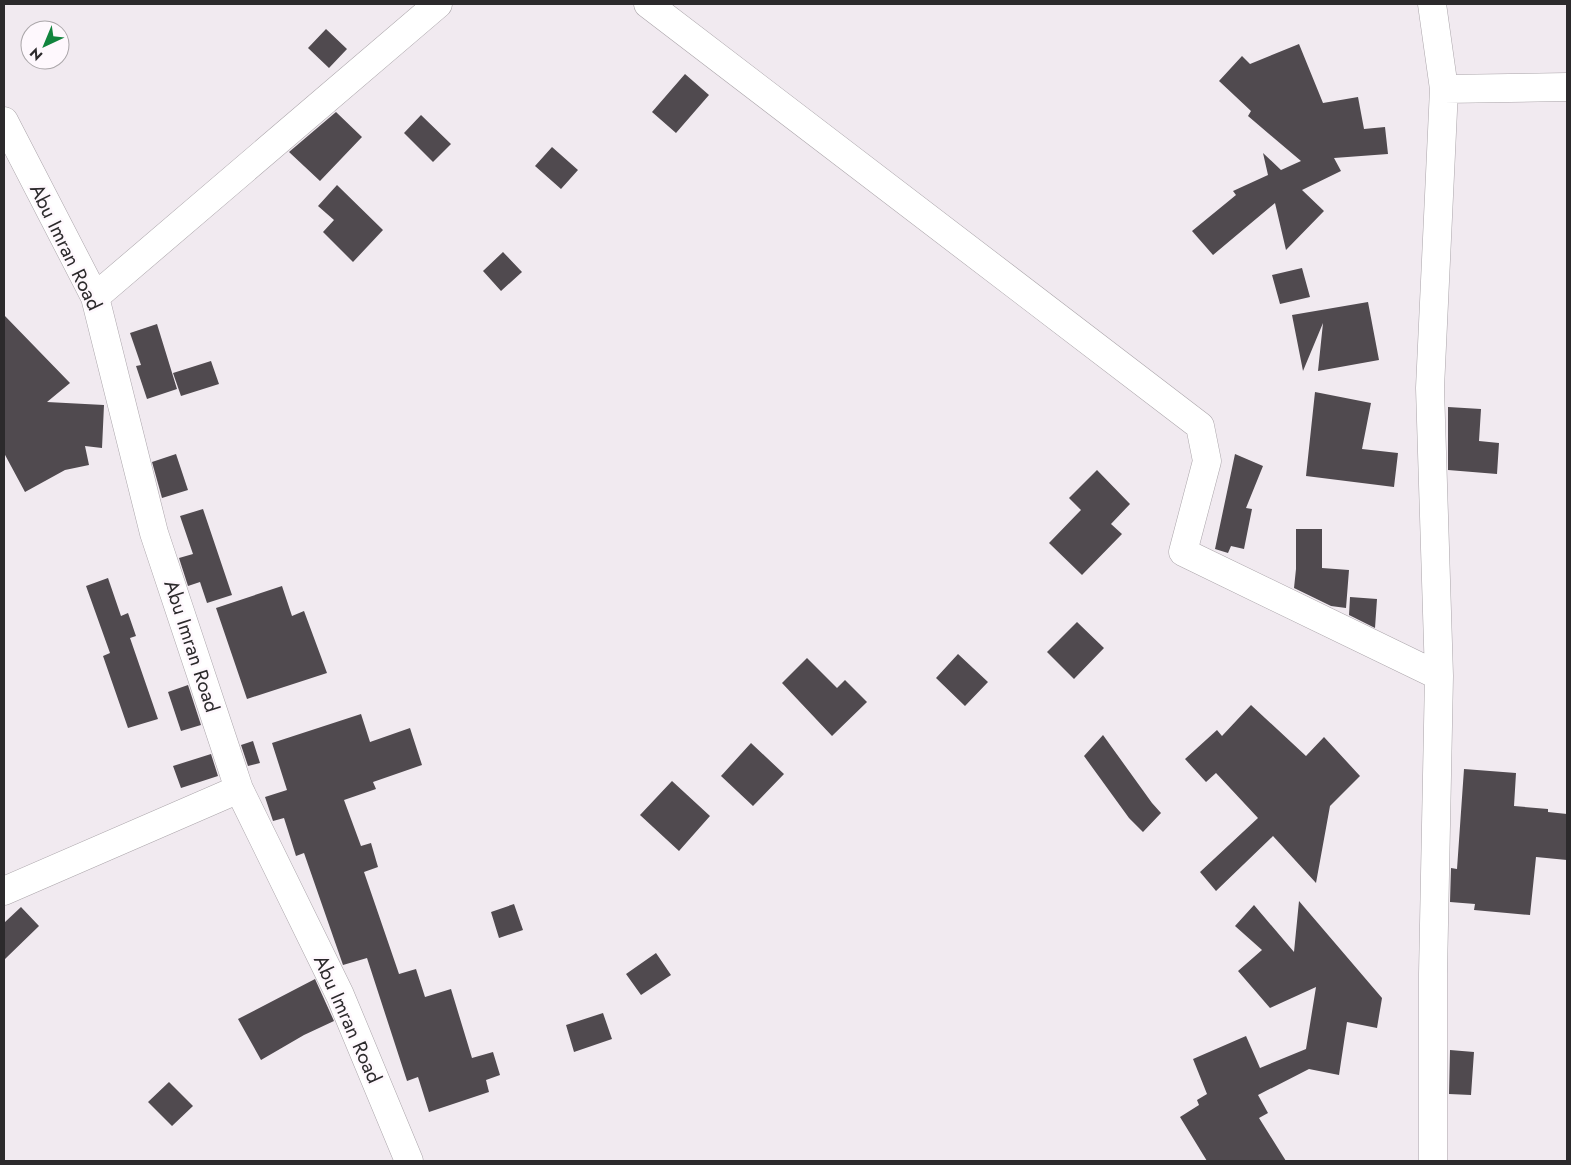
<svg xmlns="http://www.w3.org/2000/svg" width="1571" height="1165" font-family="Jost,sans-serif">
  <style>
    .building { fill: #504a4f }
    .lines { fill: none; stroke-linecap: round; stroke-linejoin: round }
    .minor-casing { stroke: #aaa4a9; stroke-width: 29 }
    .minor { stroke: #fff; stroke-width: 28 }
    .labels { text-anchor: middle; stroke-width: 5; stroke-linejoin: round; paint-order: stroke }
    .street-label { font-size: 20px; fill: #2c2a2c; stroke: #fef8fd }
  </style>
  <rect width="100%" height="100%" fill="#f1eaf0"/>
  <!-- building -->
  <path class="building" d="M 326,29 L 347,49 L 329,68 L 308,48 Z
    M 1299,44 L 1323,103 L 1358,97 L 1364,129 L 1385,127 L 1388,154 L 1334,158 L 1341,171 L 1302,190 L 1324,211 L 1286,250 L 1275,203 L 1213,255 L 1192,231 L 1236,195 L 1233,191 L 1268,175 L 1263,153 L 1281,170 L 1301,161 L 1248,116 L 1251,111 L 1219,81 L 1242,56 L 1250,64 Z
    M 685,74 L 709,95 L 676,133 L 652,112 Z
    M 336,112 L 362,137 L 320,181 L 289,152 Z
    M 421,115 L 451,144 L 433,162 L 404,133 Z
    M 552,147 L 578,170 L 561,189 L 535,166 Z
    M 337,185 L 383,230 L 353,262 L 323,232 L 334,220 L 318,206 Z
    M 503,252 L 522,272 L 501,291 L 483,271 Z
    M 1302,268 L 1310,297 L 1280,304 L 1272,275 Z
    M 1368,302 L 1379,360 L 1318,371 L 1323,323 L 1303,371 L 1292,315 Z
    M 4,315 L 70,383 L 47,402 L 104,405 L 102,448 L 85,446 L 89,465 L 65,470 L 25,492 L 4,453 Z
    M 157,324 L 177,389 L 147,399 L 136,366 L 141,365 L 130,333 Z
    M 211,361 L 219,384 L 181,396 L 173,373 Z
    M 1315,392 L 1371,403 L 1362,449 L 1398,453 L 1394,487 L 1306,476 Z
    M 1448,407 L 1481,409 L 1479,441 L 1499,443 L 1497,474 L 1448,470 Z
    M 176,454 L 188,490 L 162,498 L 152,462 Z
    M 1235,454 L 1263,466 L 1246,508 L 1252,509 L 1244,549 L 1231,546 L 1228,553 L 1215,549 Z
    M 1097,470 L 1130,504 L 1111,524 L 1122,534 L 1082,575 L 1049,543 L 1081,510 L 1069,498 Z
    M 203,509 L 232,595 L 207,603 L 200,582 L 188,586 L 179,558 L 193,554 L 180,516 Z
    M 1296,529 L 1322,529 L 1322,568 L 1349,570 L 1346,608 L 1331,606 L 1294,588 L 1296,569 Z
    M 108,578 L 121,616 L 128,613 L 136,636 L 130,638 L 158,719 L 128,728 L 103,656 L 110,653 L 86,586 Z
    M 282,586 L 292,616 L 304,611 L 327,673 L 247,699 L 216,608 Z
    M 1350,597 L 1377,599 L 1375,628 L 1349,615 Z
    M 1077,622 L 1104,648 L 1074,679 L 1047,652 Z
    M 958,654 L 988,682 L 965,706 L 936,678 Z
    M 807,658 L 837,688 L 845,680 L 867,702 L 832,736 L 782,683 Z
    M 188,685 L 201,725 L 181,731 L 168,692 Z
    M 1251,705 L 1306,756 L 1324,737 L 1360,776 L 1330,806 L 1316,883 L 1273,836 L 1216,891 L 1200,872 L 1258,818 L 1216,773 L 1206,782 L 1185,759 L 1217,730 L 1222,736 Z
    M 361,714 L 370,742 L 410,728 L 422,765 L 373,782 L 376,789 L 344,800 L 361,846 L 371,843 L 378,867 L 364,872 L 399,974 L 416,969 L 425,997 L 451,989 L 472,1058 L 493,1052 L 500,1075 L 486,1080 L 489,1092 L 429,1112 L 418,1077 L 407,1081 L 367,958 L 343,965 L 304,853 L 296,856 L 284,818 L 273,821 L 265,797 L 287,790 L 272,743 Z
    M 1103,735 L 1152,803 L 1161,813 L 1143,832 L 1129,818 L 1084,756 Z
    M 253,741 L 260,763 L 248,766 L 241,745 Z
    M 751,743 L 784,774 L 753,806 L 721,776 Z
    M 211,754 L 218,776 L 181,788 L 173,766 Z
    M 1464,769 L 1516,773 L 1514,806 L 1548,809 L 1548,812 L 1567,814 L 1567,860 L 1536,857 L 1530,915 L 1474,910 L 1475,904 L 1450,902 L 1451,868 L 1457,869 Z
    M 672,781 L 710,816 L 679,851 L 640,815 Z
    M 1299,901 L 1382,998 L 1377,1028 L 1347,1022 L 1339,1075 L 1309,1069 L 1258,1095 L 1268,1113 L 1259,1118 L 1286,1161 L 1207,1161 L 1180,1117 L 1199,1105 L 1197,1100 L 1207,1094 L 1193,1059 L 1246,1036 L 1260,1068 L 1306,1049 L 1316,987 L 1270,1008 L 1238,971 L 1262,950 L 1235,926 L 1254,905 L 1294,952 Z
    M 514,904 L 523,930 L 499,938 L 491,912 Z
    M 21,907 L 39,926 L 4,960 L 4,923 Z
    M 656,953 L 671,975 L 641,995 L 626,974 Z
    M 315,979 L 334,1021 L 304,1035 L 261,1060 L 238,1019 Z
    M 603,1013 L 612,1039 L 574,1052 L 566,1025 Z
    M 1450,1050 L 1474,1052 L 1471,1095 L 1449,1094 Z
    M 169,1082 L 193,1106 L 172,1126 L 148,1102 Z"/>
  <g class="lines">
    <!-- minor casing -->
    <g class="minor-casing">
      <path id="minor" d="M 648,4 L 1200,426 L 1207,461 L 1183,552 L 1439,676
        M 1432,4 L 1444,89 L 1430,388 L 1439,676 L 1433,974 L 1433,1161
        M 1444,89 L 1567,87
        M 4,121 L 95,297 L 154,533 L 239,789 L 340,995 L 409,1161
        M 95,297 L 438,4
        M 4,891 L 239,789"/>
    </g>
    <!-- minor -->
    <use href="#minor" class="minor"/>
  </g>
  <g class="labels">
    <!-- street labels -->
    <g class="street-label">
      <text transform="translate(66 247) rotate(64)" y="7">Abu Imran Road</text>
      <text transform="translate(192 646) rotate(72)" y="7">Abu Imran Road</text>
      <text transform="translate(348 1019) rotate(66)" y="7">Abu Imran Road</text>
    </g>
  </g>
  <!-- border -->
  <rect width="1571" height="1165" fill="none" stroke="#2c2a2c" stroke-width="10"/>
  <!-- north arrow -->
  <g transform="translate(45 45) rotate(224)"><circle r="24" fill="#fef8fd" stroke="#aaa6a9"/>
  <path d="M0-4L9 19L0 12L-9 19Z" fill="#11843d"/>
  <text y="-8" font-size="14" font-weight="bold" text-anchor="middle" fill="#2c2a2c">N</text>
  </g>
</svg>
